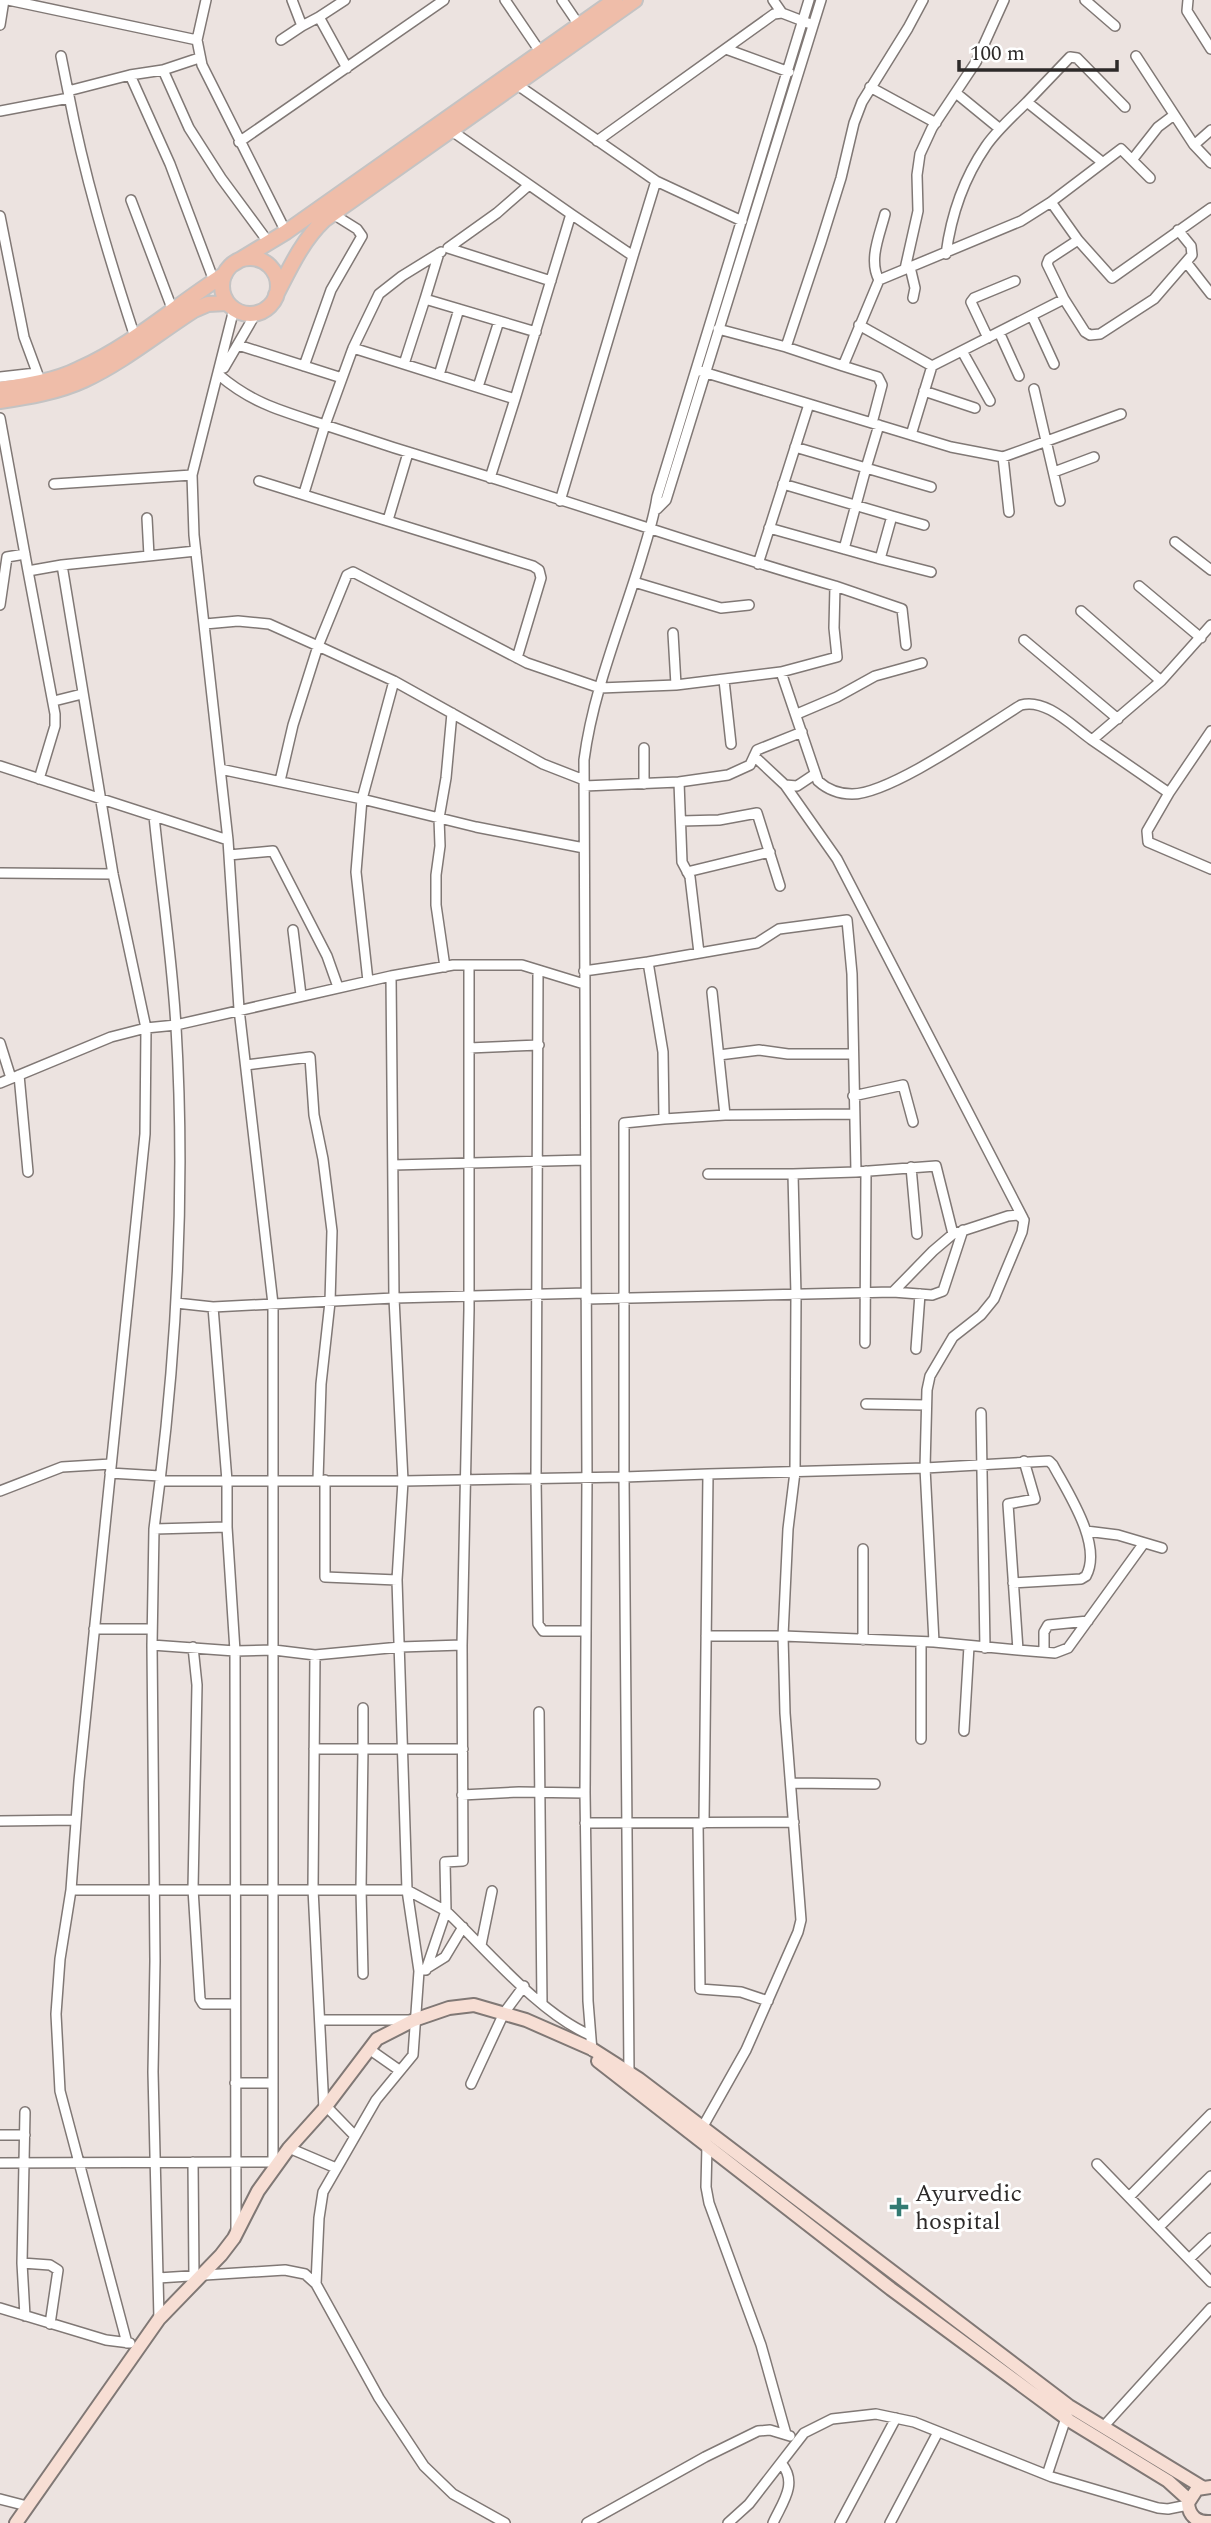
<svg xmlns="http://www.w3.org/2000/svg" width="1211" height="2523" font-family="Spectral,serif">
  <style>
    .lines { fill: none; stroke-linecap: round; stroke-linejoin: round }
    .minor-casing { stroke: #807875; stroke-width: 12 }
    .secondary-casing { stroke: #807875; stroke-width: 16 }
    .primary-casing { stroke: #c4c3c3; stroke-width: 18 }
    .minor { stroke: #fff; stroke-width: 9 }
    .secondary { stroke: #f7ded4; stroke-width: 12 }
    .primary { stroke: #efbda9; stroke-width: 14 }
    .poi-dot { fill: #337a72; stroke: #fff; stroke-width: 2.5 }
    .labels { text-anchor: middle; stroke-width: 6; stroke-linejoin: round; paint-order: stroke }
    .poi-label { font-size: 24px; fill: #2d2a29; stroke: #fff; text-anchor: start }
  </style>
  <rect width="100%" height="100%" fill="#ece3e0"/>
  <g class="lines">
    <!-- minor casing -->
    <g class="minor-casing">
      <path id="minor" d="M 8,0 L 197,40 L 202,65 L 286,232
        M 292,0 L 302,26 L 319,17 L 347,68
        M 505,0 L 541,53
        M 562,0 L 579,25
        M 773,0 L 782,13
        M 1085,0 L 1115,26
        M 1188,0 L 1187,11 L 1211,49
        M 319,17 L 345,0
        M 0,25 L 4,0
        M 197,40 L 206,0
        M 281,40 L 302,26
        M 726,49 L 789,72
        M 61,56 L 68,91
        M 1136,56 L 1194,145
        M 199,58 L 163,70 L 189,128 L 221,178 L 269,243
        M 130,75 L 170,164 L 214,281
        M 516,84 L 656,181
        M 870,87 L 936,123
        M 956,93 L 1000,129
        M 1027,102 L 1070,57 L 1077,58 L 1125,107
        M 0,111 L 69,98
        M 449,129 L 571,214
        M 1211,130 L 1194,145 L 1211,163
        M 597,141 L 774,14 L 782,13 L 808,23
        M 239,142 L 444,0
        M 1132,160 L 1158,127 L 1174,115
        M 529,185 L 497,213 L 448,248 L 551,281
        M 131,200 L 173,311
        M 1051,202 L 1078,240 L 1112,278 L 1211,208
        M 0,216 L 24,337 L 41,383
        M 439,253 L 425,299 L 536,332
        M 946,254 C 951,216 964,178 986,146 C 997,130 1013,116 1027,102 L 1102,162
        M 1186,262 L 1211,294
        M 910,267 L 915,288 L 913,298
        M 905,269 L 918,211 L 917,175 L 920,154 L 932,128 L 976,62 L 1004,0
        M 879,280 C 868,260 880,234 885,214
        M 1064,299 L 1047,264 L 1049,259 L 1078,240
        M 1032,316 L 1054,364
        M 859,325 L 932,366 L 911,435
        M 718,329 L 786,347 L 843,366 L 879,280 L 1021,221 L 1051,202 L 1121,149 L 1150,178
        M 999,332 L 1019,376
        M 135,337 C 108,255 84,175 68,91 L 130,75 L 163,70
        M 988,338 L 971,302 L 974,298 L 1015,281
        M 238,345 L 342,378
        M 786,347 L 821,242 L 841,178 L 854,123 L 862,102 L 908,28 L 923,0
        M 353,348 L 379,294 L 402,276 L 441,252
        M 962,351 L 990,401
        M 404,364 L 425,299
        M 304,366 L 331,290 L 362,236 L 357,229 L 333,214
        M 843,366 L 878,377 L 882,385 L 872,423
        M 932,366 L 1064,299 L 1085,332 L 1090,335 L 1100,334 L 1154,299 L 1192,255 L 1191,246 L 1178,230
        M 224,368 L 256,313
        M 700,371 L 809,404 L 758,564
        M 219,375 C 254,405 286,412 328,426 C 372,441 416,455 460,468 C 585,506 709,550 835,586
        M 439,375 L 459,309
        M 0,377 L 36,373
        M 478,387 L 499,321
        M 1034,389 L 1060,501
        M 924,391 L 975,408
        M 515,399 L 571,214 L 633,256 L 656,181 L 742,221
        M 809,404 L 951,447 L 1003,457 L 1121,414
        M 0,418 L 28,571
        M 879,425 L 866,468 L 931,487
        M 795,447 L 866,468 L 844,549
        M 1003,457 L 1009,512
        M 1054,472 L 1094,457
        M 259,481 L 533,566 L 539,570 L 541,578 L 517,658
        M 54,484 L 192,475
        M 304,493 L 325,425 L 353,348 L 515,399 L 490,478
        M 560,501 L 633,256
        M 657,509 L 666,500 L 821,0
        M 892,516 L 924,525
        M 147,518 L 149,556
        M 388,520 L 408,453
        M 769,528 L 880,559 L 892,516 L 783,484
        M 1175,542 L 1211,570
        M 880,559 L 931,572
        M 634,582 L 721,608 L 749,605
        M 1139,586 L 1201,638
        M 0,605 L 7,557 L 25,554
        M 1081,611 L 1161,681
        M 205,624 L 238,621 L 269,624 L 318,646 L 347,575 L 353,572 L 527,663 L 600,688 L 676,685 L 781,672 L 818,781 C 828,790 838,794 852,794 C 891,794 985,727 1021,705 C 1046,698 1072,726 1092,740 L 1161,681 L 1211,625
        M 673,633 L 676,685
        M 1024,640 L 1118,719
        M 781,672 L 837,657 L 834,628 L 835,586 L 902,609 L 906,645
        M 724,680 L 731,744
        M 54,701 L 82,694
        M 797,714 L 837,697 L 875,676 L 922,663
        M 1092,740 L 1169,793 L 1211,731
        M 754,756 L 785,785 L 797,786 L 815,774
        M 0,766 L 228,840 L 239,1009 L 273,1304 L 273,2162 L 277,2166
        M 220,769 L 362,799 L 394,681 L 543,764 L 584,780
        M 39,779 L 55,726 L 55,714 L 28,571 L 62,565 L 196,551
        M 280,781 L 293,725 L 318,646 L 394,681
        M 679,782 L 728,775 L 750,765 L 757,750 L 802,732
        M 644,784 L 644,748
        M 785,785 L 837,859 L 1023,1218
        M 584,786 L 679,782 L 682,862 L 690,877 L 699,953
        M 1169,793 L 1147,831 L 1148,842 L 1211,869
        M 154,816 C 161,886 172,956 176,1027 C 185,1178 178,1331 160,1481 L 403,1481 L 624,1477 L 629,2073
        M 681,821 L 719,820 L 757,813 L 780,886
        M 228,840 L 194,535 L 192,475 L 234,309
        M 229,855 L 273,851 L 327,956 L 338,987
        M 687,872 L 770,852
        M 0,873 L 113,874
        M 293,930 L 301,995
        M 445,967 L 436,905 L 436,875 L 440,846 L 439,818 L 446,778 L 452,713
        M 538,970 L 536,1478 L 538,1624 L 543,1631 L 586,1631
        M 584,971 L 648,962 L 663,1052 L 664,1119 L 624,1123 L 624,1477 L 708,1474 L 704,1823
        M 368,981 L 356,872 L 362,799 L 476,827 L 584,848
        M 712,992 L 725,1115
        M 0,1043 L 11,1078
        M 469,1048 L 539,1045
        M 719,1055 L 759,1050 L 788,1054 L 852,1054
        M 246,1065 L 310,1057 L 314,1115 L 323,1159 L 332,1231 L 330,1302 L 321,1384 L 318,1480
        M 19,1075 L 28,1172
        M 0,1083 L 111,1037 L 146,1028 L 113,874 L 62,565
        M 853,1096 L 903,1085 L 913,1122
        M 664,1119 L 725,1115 L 854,1114
        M 393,1165 L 585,1160
        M 911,1167 L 917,1234
        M 708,1174 L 793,1174
        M 953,1234 L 1008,1216 L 1018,1215 L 1024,1220 L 1022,1232 L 994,1299 L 981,1315 L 953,1337 L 930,1376 L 927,1390 L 925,1468 L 1049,1461 L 1053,1465 C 1068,1493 1103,1545 1086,1576 L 1081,1579 L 1013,1583
        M 893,1292 L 932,1295 L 943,1291 L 963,1230
        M 586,1299 L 893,1292 L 933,1251 L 953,1234 L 936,1166 L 856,1172 L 852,974 L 847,920 L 779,929 L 757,943 L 648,962
        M 176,1303 L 213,1307 L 227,1481 L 227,1527 L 235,1651 L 236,2231
        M 213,1307 L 394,1298 L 586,1293
        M 865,1343 L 866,1171
        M 916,1349 L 920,1294
        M 866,1404 L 926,1405
        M 981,1413 L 985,1648
        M 110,1473 L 160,1476
        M 708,1474 L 925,1468 L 934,1642 L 1018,1650 L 1008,1504 L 1035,1499 L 1024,1461
        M 325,1480 L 325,1577 L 397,1580
        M 160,1481 L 154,1529 L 152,1645 L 235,1651 L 274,1650 L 315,1655 L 400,1647 L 462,1645
        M 0,1491 L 62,1467 L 111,1464
        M 154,1529 L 227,1527
        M 1086,1531 L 1118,1535 L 1162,1548
        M 863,1549 L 863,1640
        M 94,1629 L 152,1629
        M 706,1636 L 783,1636 L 934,1642
        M 921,1642 L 921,1739
        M 152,1645 L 155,1961 L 153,2072 L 159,2319
        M 193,1647 L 197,1685 L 193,1889 L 200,1999 L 203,2004 L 234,2004
        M 1018,1650 L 1055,1653 L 1068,1648 L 1144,1543
        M 1044,1652 L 1044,1632 L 1048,1625 L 1088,1621
        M 315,1655 L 313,1889 L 324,2109
        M 539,1712 L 542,2004
        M 964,1731 L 969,1646
        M 314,1749 L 363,1749 L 363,1708
        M 791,1783 L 875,1784
        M 462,1795 L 519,1792 L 585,1793
        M 0,1821 L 76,1820
        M 585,1823 L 794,1822
        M 698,1823 L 700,1989 L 741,1992 L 768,2001
        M 71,1890 L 407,1890 L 446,1911 L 445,1862 L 463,1861 L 462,1645 L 469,1310 L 469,965
        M 481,1945 L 492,1891
        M 424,1970 L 445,1957 L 463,1927
        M 426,1970 L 446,1911 C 487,1950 539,2013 590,2035
        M 363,1974 L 361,1889 L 363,1749 L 463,1749
        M 320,2020 L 412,2020
        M 369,2049 L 399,2070
        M 592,2051 L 588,2001 L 585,1793 L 587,1478 L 584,760 C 593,691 621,625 641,559 C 647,539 654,518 657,497 L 809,0
        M 235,2083 L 273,2083
        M 471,2084 L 504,2013 L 524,1986
        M 325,2105 L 355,2136
        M 702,2128 L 746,2050 L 798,1932 L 801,1920 L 785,1713 L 783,1636 L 788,1529 L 795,1472 L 796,1295 L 793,1174 L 856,1172
        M 0,2135 L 25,2135
        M 707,2145 L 706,2187 L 709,2203 L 761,2345 L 786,2434
        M 289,2148 L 336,2168
        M 193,2162 L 194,2277
        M 0,2163 L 273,2162
        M 1097,2164 L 1211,2282
        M 1129,2197 L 1211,2114
        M 1159,2227 L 1211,2176
        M 1189,2259 L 1211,2238
        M 22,2263 L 50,2265 L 58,2270 L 50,2324
        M 158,2278 L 285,2270 L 305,2274 L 316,2284 L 379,2398 L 424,2466 L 453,2494 L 505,2523
        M 316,2284 L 319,2218 L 323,2192 L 376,2100 L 413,2055 L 419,1971 L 407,1890 L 397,1580 L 403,1481 L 394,1298 L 391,976
        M 0,2308 L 106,2340 L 130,2343
        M 25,2316 L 22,2263 L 25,2112
        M 127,2343 L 60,2091 L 56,2014 L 60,1959 L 71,1890 L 79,1781 L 145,1134 L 146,1028 L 176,1025 L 391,976 L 453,965 L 522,965 L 584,984
        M 1103,2427 L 1211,2308
        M 1047,2475 L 1067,2415
        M 0,2499 L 27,2506
        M 587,2523 L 705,2457 L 758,2431 L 770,2430 L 790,2436
        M 728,2523 L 749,2504 L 804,2433 L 832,2419 L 876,2414 L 914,2422 L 1052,2477 L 1158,2508 L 1168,2509 L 1188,2505
        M 773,2523 C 782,2503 798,2484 782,2464
        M 840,2523 L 896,2418
        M 890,2523 L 938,2432"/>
    </g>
    <!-- secondary casing -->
    <g class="secondary-casing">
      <path id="secondary" d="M 598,2061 L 891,2289 L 1070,2421 L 1168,2481 L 1189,2500
        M 1211,2487 L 1197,2489 L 1188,2503 C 1189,2517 1198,2523 1211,2522
        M 16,2523 L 159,2319 L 221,2255 L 234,2238 L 258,2191 L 289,2148 L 324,2109 L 377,2039 L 414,2020 L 449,2008 L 474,2005 L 526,2020 L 592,2049 L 639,2079 L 1069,2406 L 1202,2487"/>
    </g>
    <!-- primary casing -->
    <g class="primary-casing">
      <path id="primary" d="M222 286a28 28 0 1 1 56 0a28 28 0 1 1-56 0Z
        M 233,264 L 286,232 L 615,0
        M 276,295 C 290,268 302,241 324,220 L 635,0
        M 0,389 C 27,385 55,381 79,369 C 133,345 176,305 225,274
        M 0,401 C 28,397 58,392 84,380 C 123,362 158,333 194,310 L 208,304 L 227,303"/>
    </g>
    <!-- minor -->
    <use href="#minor" class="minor"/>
    <!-- secondary -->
    <use href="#secondary" class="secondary"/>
    <!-- primary -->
    <use href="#primary" class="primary"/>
  </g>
  <!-- markers -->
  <path class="poi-dot" d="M895.5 2196.5h7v7h7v7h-7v7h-7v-7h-7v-7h7z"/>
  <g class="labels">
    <!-- poi labels -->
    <g class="poi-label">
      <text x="915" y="2201">Ayurvedic<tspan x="915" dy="28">hospital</tspan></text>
    </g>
  </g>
  <!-- scale -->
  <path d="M959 60v10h158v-10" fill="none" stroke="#2d2a29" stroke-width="3.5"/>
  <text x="970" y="60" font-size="21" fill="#2d2a29" stroke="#ffffff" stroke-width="5" paint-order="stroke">100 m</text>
</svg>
